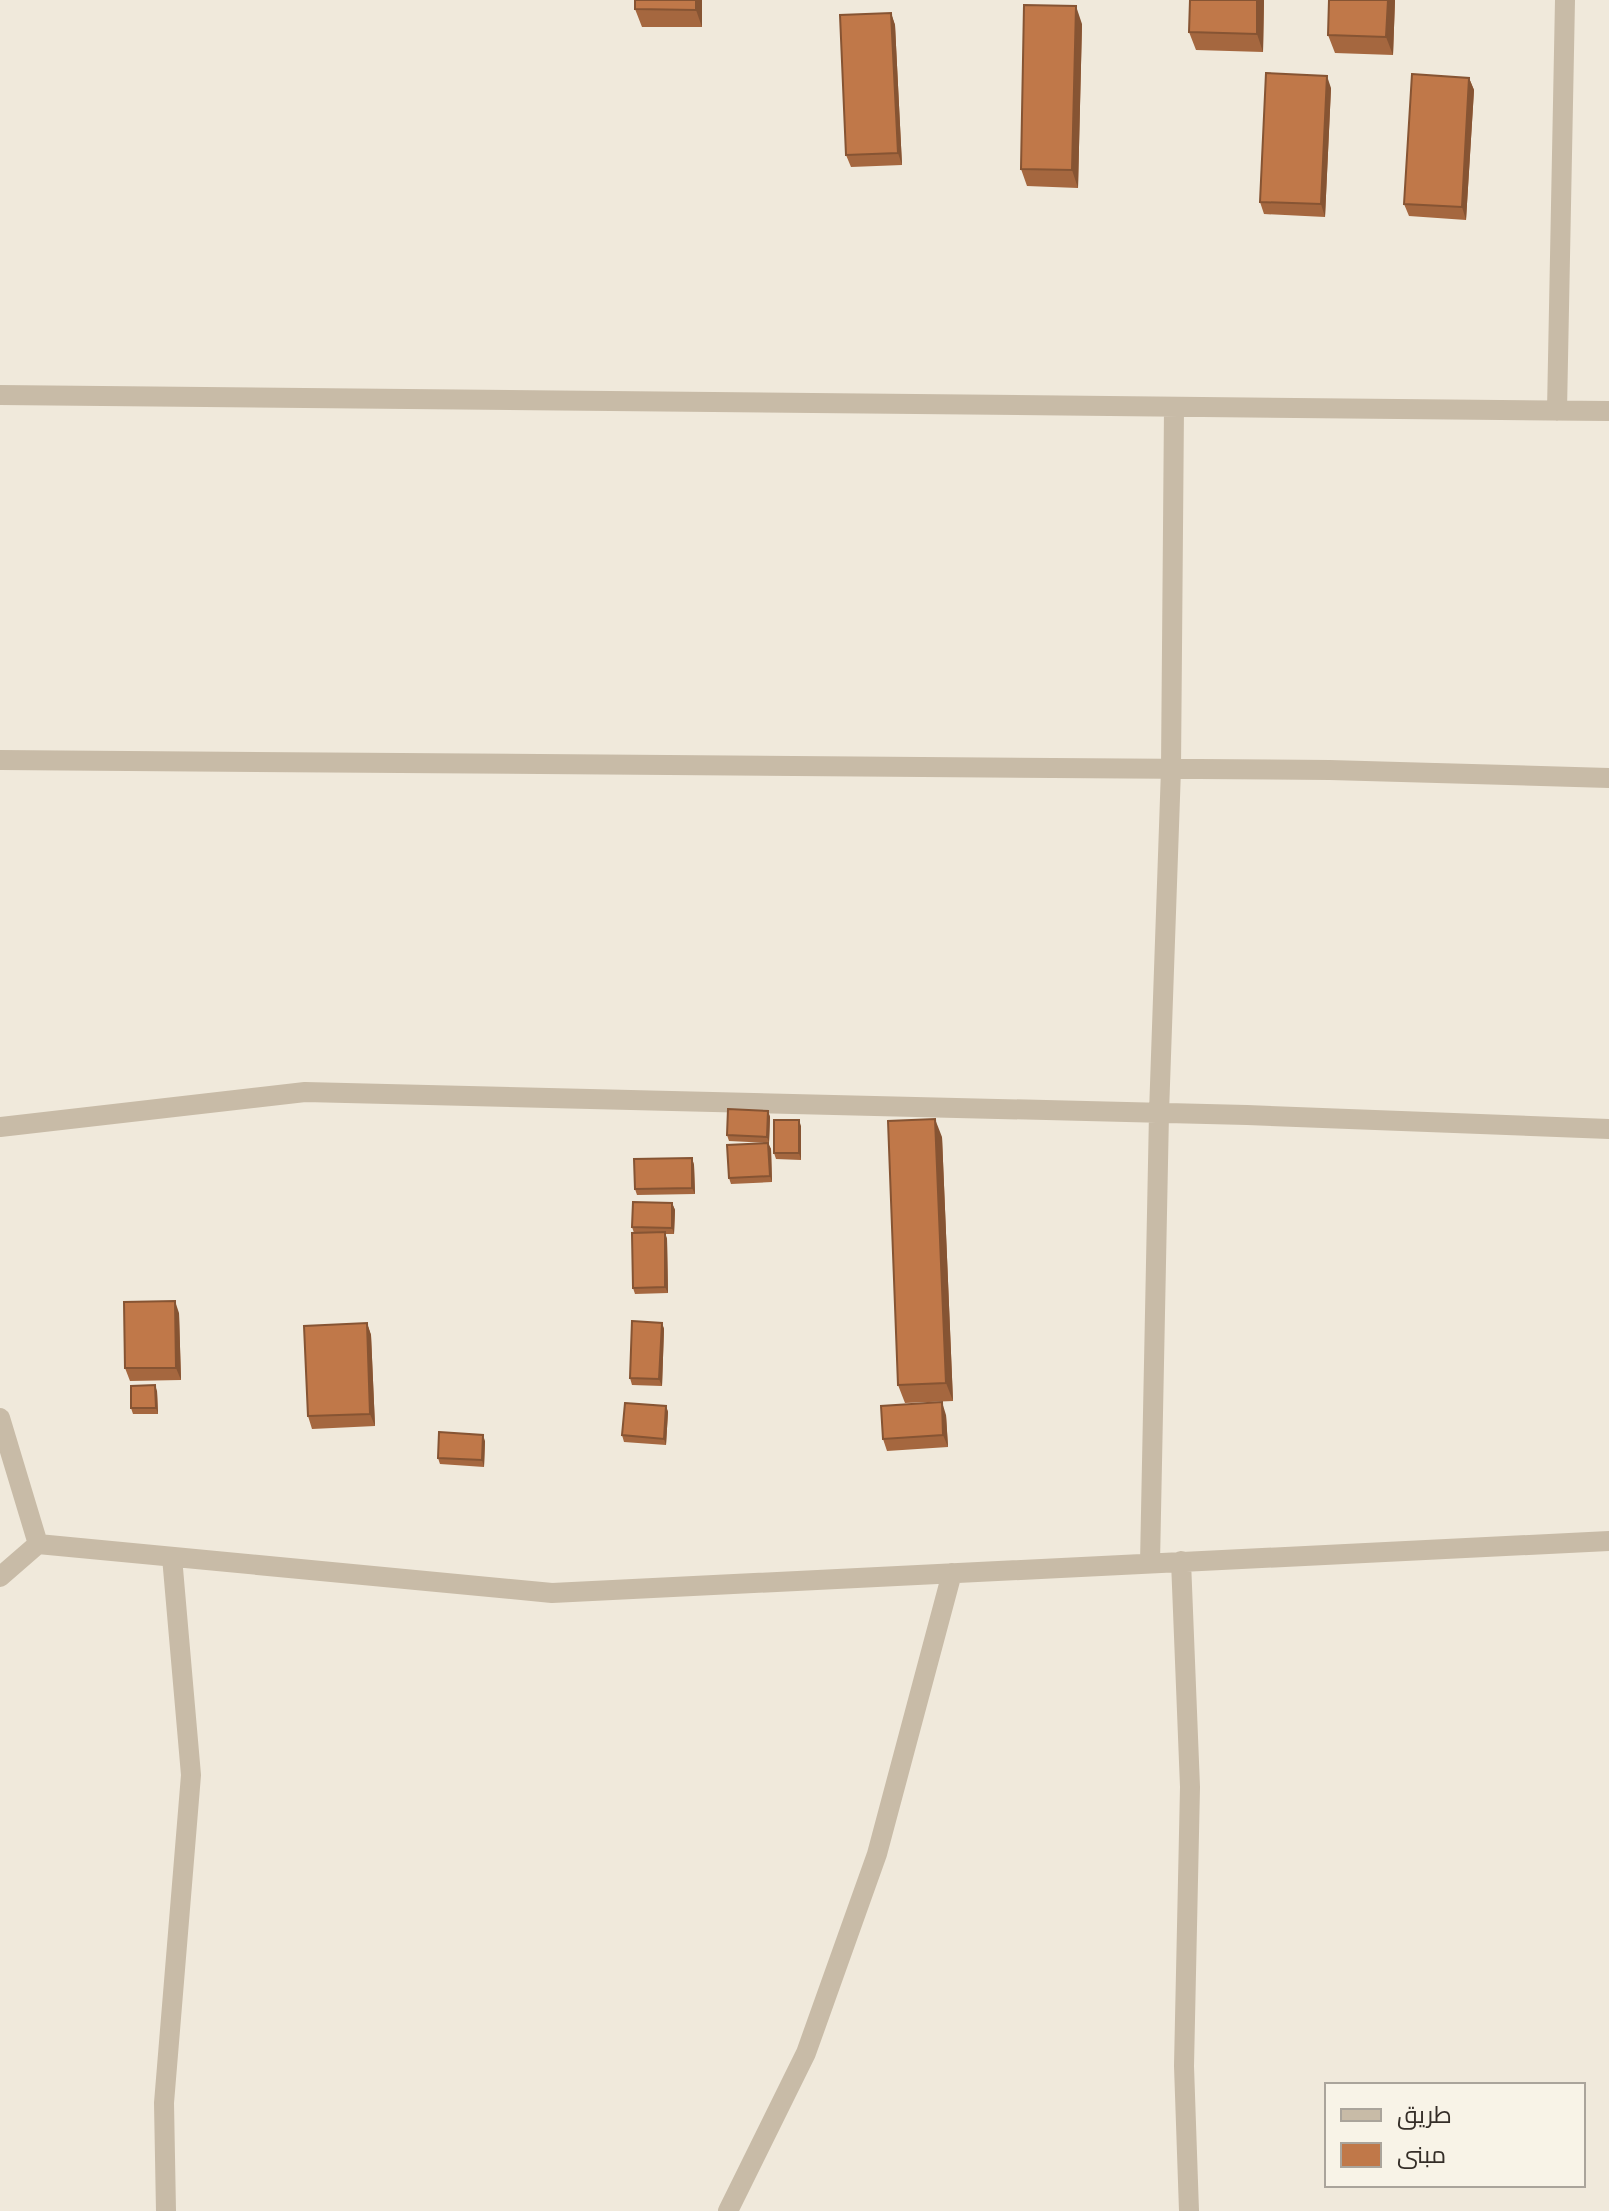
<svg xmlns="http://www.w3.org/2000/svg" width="1609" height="2211" font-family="'Noto Sans',Cairo,sans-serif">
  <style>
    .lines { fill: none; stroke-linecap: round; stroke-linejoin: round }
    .minor { stroke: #c8bba7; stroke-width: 20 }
    .wall { fill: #a5673f }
    .shaded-wall { fill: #865433 }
    .building { fill: #c07849; stroke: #865433; stroke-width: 2 }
  </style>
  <rect width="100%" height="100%" fill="#f0e9db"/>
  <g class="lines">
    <!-- minor -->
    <path class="minor" d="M 0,395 L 1609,411
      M 1557,411 L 1565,0
      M 0,760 L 1330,770 L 1609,778
      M 0,1127 L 305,1092 L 1247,1115 L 1609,1129
      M 0,1418 L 38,1544 L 552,1593 L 1609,1541
      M 1181,1561 L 1190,1787 L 1184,2066 L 1189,2211
      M 1150,1563 L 1159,1113 L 1171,769 L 1174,408
      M 0,1577 L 38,1544
      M 166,2211 L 164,2103 L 191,1775 L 172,1557
      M 728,2211 L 806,2053 L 877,1854 L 952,1573"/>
  </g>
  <!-- wall -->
  <path class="wall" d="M 702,0 L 702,27 L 642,27 L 635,9 Z
    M 1264,0 L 1263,52 L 1196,50 L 1189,32 Z
    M 1329,0 L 1395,0 L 1393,55 L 1335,53 L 1328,35 Z
    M 891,13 L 895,25 L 902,165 L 851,167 L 846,155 Z
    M 1082,24 L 1078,188 L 1027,186 L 1021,169 Z
    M 1469,78 L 1474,90 L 1466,220 L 1409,216 L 1404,204 Z
    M 1331,88 L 1325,217 L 1264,214 L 1260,202 Z
    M 768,1111 L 770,1117 L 769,1143 L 729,1141 L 727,1135 Z
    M 801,1126 L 801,1160 L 776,1159 L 774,1153 Z
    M 942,1137 L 953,1401 L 905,1403 L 898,1385 Z
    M 768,1143 L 771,1149 L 772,1182 L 731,1184 L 729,1178 Z
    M 692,1158 L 694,1165 L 695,1194 L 637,1195 L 635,1189 Z
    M 672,1203 L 675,1210 L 674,1234 L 665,1234 L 667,1239 L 668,1293 L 635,1294 L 633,1288 L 634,1233 L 632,1227 Z
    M 179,1313 L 181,1380 L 130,1381 L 125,1368 Z
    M 367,1323 L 371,1335 L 375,1426 L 312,1429 L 308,1416 Z
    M 662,1323 L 664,1329 L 662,1386 L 632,1385 L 630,1378 Z
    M 157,1391 L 158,1414 L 133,1414 L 131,1408 Z
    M 666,1406 L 668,1412 L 666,1445 L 624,1442 L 622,1435 Z
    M 946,1415 L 948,1447 L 887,1451 L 883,1439 Z
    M 485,1441 L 484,1467 L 440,1464 L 438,1458 Z"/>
  <!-- shaded-wall -->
  <path class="shaded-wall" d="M 696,0 L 702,0 L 702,27 L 696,10 Z
    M 1257,0 L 1264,0 L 1263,52 L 1257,34 Z
    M 1388,0 L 1395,0 L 1393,55 L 1386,37 Z
    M 1076,6 L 1082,24 L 1078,188 L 1072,170 Z
    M 891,13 L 895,25 L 902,165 L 898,153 Z
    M 1327,76 L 1331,88 L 1325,217 L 1321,204 Z
    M 1469,78 L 1474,90 L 1466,220 L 1462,207 Z
    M 768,1111 L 770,1117 L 769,1143 L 767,1137 Z
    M 935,1119 L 942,1137 L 953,1401 L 946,1383 Z
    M 799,1120 L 801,1126 L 801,1160 L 799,1153 Z
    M 768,1143 L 771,1149 L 772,1182 L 770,1176 Z
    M 692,1158 L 694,1165 L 695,1194 L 692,1188 Z
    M 672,1203 L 675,1210 L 674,1234 L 672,1228 Z
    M 665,1232 L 667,1239 L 668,1293 L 665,1287 Z
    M 175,1301 L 179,1313 L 181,1380 L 176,1368 Z
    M 367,1323 L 371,1335 L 375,1426 L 370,1414 Z
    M 662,1323 L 664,1329 L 662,1386 L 659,1379 Z
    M 155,1385 L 157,1391 L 158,1414 L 156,1408 Z
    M 942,1402 L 946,1415 L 948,1447 L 943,1435 Z
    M 666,1406 L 668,1412 L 666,1445 L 664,1439 Z
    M 483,1435 L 485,1441 L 484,1467 L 482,1460 Z"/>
  <!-- building -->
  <path class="building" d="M 635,0 L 696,0 L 696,10 L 635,9 Z
    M 1190,0 L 1257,0 L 1257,34 L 1189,32 Z
    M 1329,0 L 1388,0 L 1386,37 L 1328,35 Z
    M 1024,5 L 1076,6 L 1072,170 L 1021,169 Z
    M 891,13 L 898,153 L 846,155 L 840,15 Z
    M 1266,73 L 1327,76 L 1321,204 L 1260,202 Z
    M 1412,74 L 1469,78 L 1462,207 L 1404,204 Z
    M 728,1109 L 768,1111 L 767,1137 L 727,1135 Z
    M 935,1119 L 946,1383 L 898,1385 L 888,1121 Z
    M 774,1120 L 799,1120 L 799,1153 L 774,1153 Z
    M 768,1143 L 770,1176 L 729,1178 L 727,1145 Z
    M 692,1158 L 692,1188 L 635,1189 L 634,1159 Z
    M 633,1202 L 672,1203 L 672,1228 L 632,1227 Z
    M 665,1232 L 665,1287 L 633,1288 L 632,1233 Z
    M 175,1301 L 176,1368 L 125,1368 L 124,1302 Z
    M 632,1321 L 662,1323 L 659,1379 L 630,1378 Z
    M 367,1323 L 370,1414 L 308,1416 L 304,1326 Z
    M 155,1385 L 156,1408 L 131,1408 L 131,1386 Z
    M 942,1402 L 943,1435 L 883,1439 L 881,1406 Z
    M 625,1403 L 666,1406 L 664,1439 L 622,1435 Z
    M 439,1432 L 483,1435 L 482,1460 L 438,1458 Z"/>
  <!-- legend -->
  <rect x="1325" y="2083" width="260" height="104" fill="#f8f3e7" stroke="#aaa49b" stroke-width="2"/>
  <rect x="1341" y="2109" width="40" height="12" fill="#c8bba7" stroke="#aaa49b" stroke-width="2"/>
  <text x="1397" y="2123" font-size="24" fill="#352e28">طريق</text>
  <rect x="1341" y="2143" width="40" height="24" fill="#c07849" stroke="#aaa49b" stroke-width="2"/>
  <text x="1397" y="2163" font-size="24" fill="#352e28">مبنى</text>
</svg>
